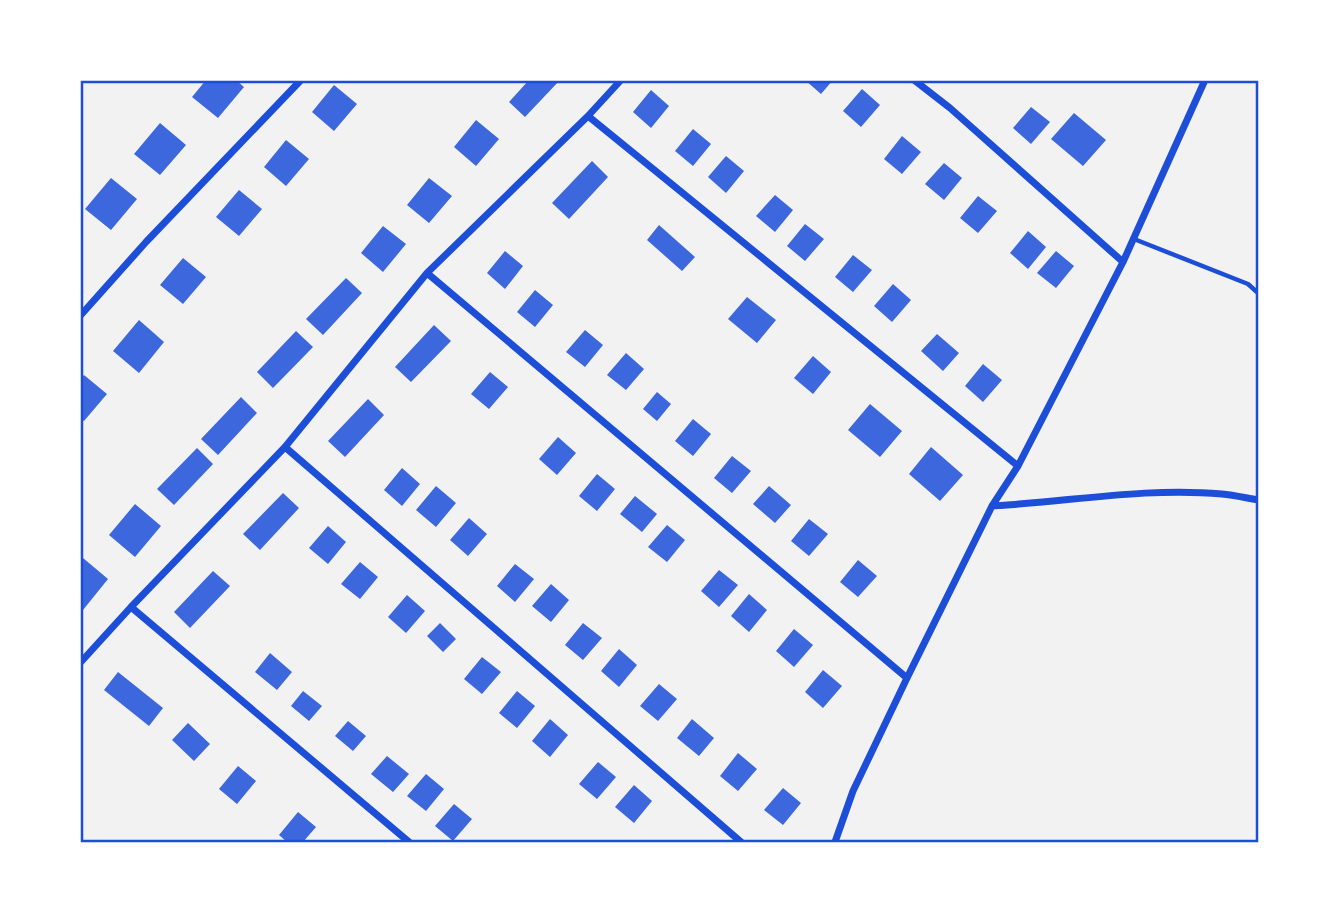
<svg xmlns="http://www.w3.org/2000/svg" width="1339" height="923" font-family="Barlow,sans-serif">
  <style>
    .building { fill: #3d67dc }
    .lines { fill: none; stroke-linecap: round; stroke-linejoin: round }
    .service { stroke: #1d4ed8; stroke-width: 4.5 }
    .minor { stroke: #1d4ed8; stroke-width: 7 }
    .neatline { fill: none; stroke: #1d4ed8; stroke-width: 2.5 }
  </style>
  <rect width="100%" height="100%" fill="#f2f2f2"/>
  <!-- building -->
  <path class="building" d="M 206,80 L 236,80 L 244,87 L 218,118 L 192,97 Z
    M 529,80 L 560,80 L 525,117 L 509,102 Z
    M 805,80 L 833,80 L 821,94 Z
    M 334,85 L 357,104 L 334,131 L 312,112 Z
    M 862,89 L 880,105 L 861,127 L 843,111 Z
    M 651,90 L 669,106 L 651,128 L 633,112 Z
    M 1031,107 L 1050,122 L 1031,144 L 1013,128 Z
    M 1074,113 L 1106,140 L 1083,166 L 1051,139 Z
    M 476,120 L 499,139 L 476,166 L 454,147 Z
    M 160,123 L 186,145 L 160,175 L 134,154 Z
    M 693,129 L 711,144 L 693,166 L 675,151 Z
    M 902,136 L 921,152 L 902,174 L 884,159 Z
    M 286,140 L 309,159 L 286,186 L 264,167 Z
    M 726,156 L 744,171 L 726,193 L 708,177 Z
    M 592,161 L 608,177 L 569,219 L 552,203 Z
    M 944,163 L 962,178 L 944,200 L 925,184 Z
    M 111,178 L 137,199 L 111,230 L 85,209 Z
    M 429,178 L 452,196 L 429,223 L 407,205 Z
    M 239,190 L 262,209 L 239,236 L 216,217 Z
    M 775,195 L 793,210 L 775,232 L 756,216 Z
    M 978,196 L 997,211 L 978,233 L 960,218 Z
    M 805,224 L 824,239 L 805,261 L 787,246 Z
    M 659,225 L 695,257 L 682,271 L 647,240 Z
    M 383,226 L 406,244 L 383,272 L 361,253 Z
    M 1028,231 L 1046,247 L 1028,269 L 1010,253 Z
    M 505,251 L 523,266 L 505,289 L 487,273 Z
    M 1056,251 L 1074,266 L 1056,288 L 1037,273 Z
    M 853,255 L 872,270 L 853,292 L 835,277 Z
    M 183,258 L 206,277 L 183,304 L 160,285 Z
    M 346,278 L 362,293 L 323,335 L 306,319 Z
    M 893,284 L 911,300 L 892,322 L 874,306 Z
    M 535,290 L 553,305 L 535,327 L 517,312 Z
    M 747,297 L 776,320 L 757,343 L 728,319 Z
    M 139,320 L 164,342 L 139,373 L 113,351 Z
    M 434,325 L 451,341 L 411,382 L 395,367 Z
    M 585,330 L 603,345 L 585,367 L 566,352 Z
    M 296,331 L 313,347 L 273,388 L 257,372 Z
    M 937,334 L 959,353 L 943,371 L 921,351 Z
    M 626,353 L 644,369 L 626,390 L 607,375 Z
    M 813,356 L 831,372 L 813,394 L 794,378 Z
    M 983,364 L 1002,380 L 983,402 L 965,386 Z
    M 490,372 L 508,387 L 489,409 L 471,394 Z
    M 84,375 L 107,394 L 84,421 L 80,418 L 80,380 Z
    M 657,392 L 671,404 L 657,421 L 643,409 Z
    M 241,397 L 257,413 L 218,455 L 201,439 Z
    M 368,399 L 384,415 L 345,457 L 328,441 Z
    M 870,404 L 902,431 L 880,457 L 848,430 Z
    M 693,419 L 711,434 L 693,456 L 675,441 Z
    M 558,437 L 576,453 L 557,475 L 539,459 Z
    M 931,447 L 963,475 L 940,501 L 909,474 Z
    M 197,448 L 213,464 L 174,505 L 157,489 Z
    M 732,456 L 751,471 L 732,493 L 714,478 Z
    M 402,468 L 420,484 L 402,506 L 384,490 Z
    M 597,474 L 615,489 L 597,511 L 579,496 Z
    M 436,486 L 456,503 L 436,527 L 416,510 Z
    M 769,486 L 791,505 L 775,523 L 753,504 Z
    M 283,493 L 299,508 L 260,550 L 243,534 Z
    M 635,496 L 657,514 L 642,532 L 620,514 Z
    M 135,504 L 161,526 L 135,557 L 109,535 Z
    M 469,518 L 487,534 L 468,556 L 450,540 Z
    M 809,519 L 828,534 L 809,556 L 791,541 Z
    M 667,525 L 685,540 L 667,562 L 648,547 Z
    M 328,526 L 346,542 L 328,564 L 309,548 Z
    M 83,558 L 108,579 L 83,610 L 80,608 L 80,561 Z
    M 858,560 L 877,576 L 858,597 L 840,582 Z
    M 360,562 L 378,577 L 360,599 L 341,584 Z
    M 515,564 L 534,579 L 515,602 L 497,586 Z
    M 719,570 L 738,585 L 719,607 L 701,591 Z
    M 213,571 L 230,586 L 190,628 L 174,612 Z
    M 551,584 L 569,600 L 551,622 L 532,606 Z
    M 749,594 L 767,610 L 749,632 L 731,616 Z
    M 407,595 L 425,611 L 406,633 L 388,617 Z
    M 440,623 L 456,639 L 443,652 L 427,636 Z
    M 583,623 L 602,638 L 583,660 L 565,645 Z
    M 794,629 L 813,645 L 794,667 L 776,651 Z
    M 619,649 L 637,665 L 619,687 L 601,671 Z
    M 270,653 L 292,672 L 277,690 L 255,672 Z
    M 482,657 L 501,672 L 482,694 L 464,679 Z
    M 823,670 L 842,686 L 823,708 L 805,692 Z
    M 118,672 L 163,708 L 149,726 L 104,690 Z
    M 659,684 L 677,699 L 658,721 L 640,706 Z
    M 303,691 L 322,706 L 309,721 L 291,706 Z
    M 517,691 L 535,706 L 517,728 L 499,713 Z
    M 550,719 L 568,735 L 550,757 L 532,741 Z
    M 692,719 L 714,738 L 699,756 L 677,738 Z
    M 348,721 L 366,736 L 353,751 L 335,736 Z
    M 188,723 L 210,744 L 194,761 L 172,740 Z
    M 738,753 L 757,769 L 738,791 L 720,776 Z
    M 387,756 L 409,774 L 393,792 L 371,774 Z
    M 598,762 L 616,777 L 597,799 L 579,784 Z
    M 238,766 L 256,781 L 237,804 L 219,789 Z
    M 426,774 L 444,789 L 426,811 L 407,796 Z
    M 634,785 L 652,801 L 634,823 L 615,807 Z
    M 783,788 L 801,803 L 783,825 L 764,810 Z
    M 454,804 L 472,819 L 453,841 L 435,826 Z
    M 298,812 L 316,827 L 303,842 L 287,842 L 279,835 Z"/>
  <g class="lines">
    <!-- service -->
    <path class="service" d="M 1134,239 L 1248,284 L 1258,293"/>
    <!-- minor -->
    <path class="minor" d="M 914,80 L 950,108 L 1123,262
      M 588,116 L 1018,466
      M 427,273 L 907,678
      M 80,316 L 146,242 L 301,80
      M 285,447 L 741,842
      M 992,506 C 1068,502 1145,487 1222,494 C 1234,495 1246,498 1258,500
      M 131,607 L 409,842
      M 80,663 L 131,607 L 285,447 L 427,273 L 588,116 L 621,80
      M 835,842 L 853,791 L 907,678 L 992,506 L 1018,466 L 1123,262 L 1205,80"/>
  </g>
  <!-- border -->
  <rect width="1339" height="923" fill="none" stroke="#ffffff" stroke-width="164"/>
  <rect x="82" y="82" width="1175" height="759" class="neatline"/>
</svg>
